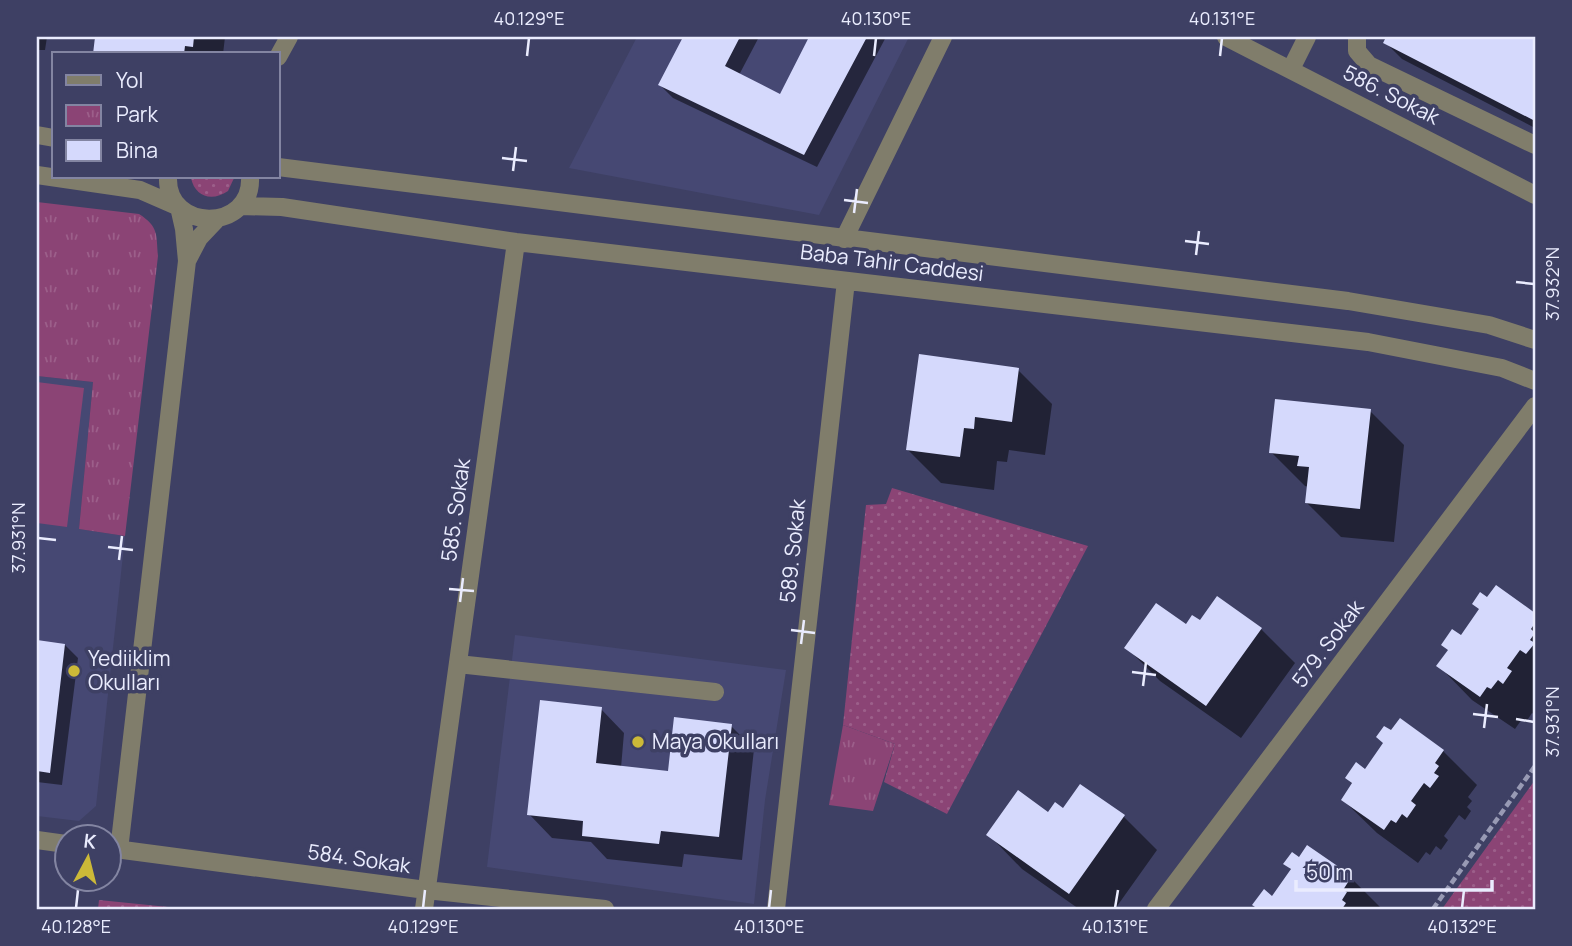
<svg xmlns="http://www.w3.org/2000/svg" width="1572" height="946" font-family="Manrope,sans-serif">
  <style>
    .built { fill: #464873 }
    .grass { fill: url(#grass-dots) }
    .park { fill: url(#park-tufts) }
    .pitch { fill: #8b4475 }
    .shadow { fill: #0007 }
    .building { fill: #d5d9fc }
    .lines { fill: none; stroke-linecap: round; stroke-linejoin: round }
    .path { stroke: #989ab4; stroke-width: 4.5; stroke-dasharray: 7 3.5; stroke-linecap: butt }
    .minor { stroke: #807d6b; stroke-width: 18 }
    .ticks { fill: none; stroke: #eaecfe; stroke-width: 2.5 }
    .poi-dot { fill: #ccb938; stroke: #3e4064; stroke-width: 2.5 }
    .labels { text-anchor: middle; stroke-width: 7; stroke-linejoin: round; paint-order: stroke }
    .street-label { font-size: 21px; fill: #eaecfe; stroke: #3e4064 }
    .poi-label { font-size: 21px; fill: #eaecfe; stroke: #3e4064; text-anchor: start }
    .neatline { fill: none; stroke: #eaecfe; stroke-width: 2.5 }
    .ticks-label { font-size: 18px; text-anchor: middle; fill: #eaecfe }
  </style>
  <defs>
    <pattern id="grass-dots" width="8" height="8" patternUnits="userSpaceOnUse" patternTransform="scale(1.75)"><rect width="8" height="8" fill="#8b4475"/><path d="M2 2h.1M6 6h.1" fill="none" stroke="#9c5f8a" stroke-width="1.8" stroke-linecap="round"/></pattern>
    <pattern id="park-tufts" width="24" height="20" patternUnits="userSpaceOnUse" patternTransform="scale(1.75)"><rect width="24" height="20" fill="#8b4475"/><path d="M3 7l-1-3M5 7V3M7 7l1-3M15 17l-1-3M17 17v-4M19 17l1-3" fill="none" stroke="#9c5f8a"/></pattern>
  </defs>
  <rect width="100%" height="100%" fill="#3e4064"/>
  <!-- built -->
  <path class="built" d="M 637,37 L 909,37 L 819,215 L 569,168 Z
    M 37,376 L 93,382 L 79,529 L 125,536 L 96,806 L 79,821 L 37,816 Z
    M 515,635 L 786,670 L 765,800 L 754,904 L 487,867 Z"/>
  <!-- grass -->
  <path class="grass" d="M 191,178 L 234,177 L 234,178 L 228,191 C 212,202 195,197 191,178 Z
    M 892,488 L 1088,546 L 947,814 L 884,782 L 895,744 L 843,725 L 866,505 L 886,504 Z
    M 1535,780 L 1535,909 L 1442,909 Z
    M 99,900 L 188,909 L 98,909 Z"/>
  <!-- park -->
  <path class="park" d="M 37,202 L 139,214 C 159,227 156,234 158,256 L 125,536 L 79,529 L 93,382 L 37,376 Z
    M 843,725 L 895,744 L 873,811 L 829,805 Z"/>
  <!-- pitch -->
  <path class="pitch" d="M 37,382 L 84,388 L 67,527 L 37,523 Z"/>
  <!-- shadow -->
  <path class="shadow" d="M 37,37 L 47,37 L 45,50 L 37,50 Z
    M 92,37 L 225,37 L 223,54 L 95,54 L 96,41 Z
    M 685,37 L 759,37 L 739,75 L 780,96 L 811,37 L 886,37 L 817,167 L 673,98 L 660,85 Z
    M 1388,37 L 1535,37 L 1535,128 L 1402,59 L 1385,42 Z
    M 1018,370 L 1052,404 L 1045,455 L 1009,450 L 1007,462 L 997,461 L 994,490 L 941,483 L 907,449 Z
    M 1370,411 L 1404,445 L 1394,542 L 1341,537 L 1307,503 L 1309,487 L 1305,486 L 1271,452 Z
    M 1496,587 L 1535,615 L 1535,715 L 1532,713 L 1526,722 L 1522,719 L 1515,729 L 1472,700 L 1439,666 Z
    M 1186,627 L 1261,629 L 1295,663 L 1241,738 L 1160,681 L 1126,647 Z
    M 37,642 L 65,645 L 78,658 L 62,785 L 37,782 Z
    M 601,709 L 624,733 L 621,768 L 669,773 L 731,726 L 754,749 L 742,860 L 684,854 L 682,867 L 607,859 L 591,842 L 552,838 L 529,814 Z
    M 1443,751 L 1477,785 L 1468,797 L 1472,801 L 1467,807 L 1471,811 L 1465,820 L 1459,815 L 1444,836 L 1448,840 L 1441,850 L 1436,846 L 1430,855 L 1426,852 L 1418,863 L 1377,833 L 1343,800 L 1353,785 L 1347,778 L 1365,771 Z
    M 1063,810 L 1124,817 L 1157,850 L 1115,909 L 1079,909 L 1022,869 L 989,835 Z
    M 1308,848 L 1351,878 L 1382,909 L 1259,909 L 1254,905 L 1273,898 L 1292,871 L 1286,864 L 1299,860 Z"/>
  <!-- building -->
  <path class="building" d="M 95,37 L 194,37 L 193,47 L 185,46 L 184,54 L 93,54 Z
    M 683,37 L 740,37 L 725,66 L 780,94 L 809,37 L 867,37 L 804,155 L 658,85 Z
    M 1386,37 L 1535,37 L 1535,121 L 1383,43 Z
    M 919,354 L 1019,368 L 1012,422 L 975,417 L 974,429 L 964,428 L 960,457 L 906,450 Z
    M 1275,399 L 1371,409 L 1360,509 L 1305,503 L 1309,467 L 1297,466 L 1299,456 L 1269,453 Z
    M 1496,585 L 1535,613 L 1535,623 L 1531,629 L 1535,633 L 1530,640 L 1535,643 L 1526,654 L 1520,650 L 1507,668 L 1512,671 L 1503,684 L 1498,680 L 1491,689 L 1487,687 L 1480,697 L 1436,666 L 1448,650 L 1441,645 L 1452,629 L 1461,635 L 1479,609 L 1472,604 L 1480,592 L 1487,597 Z
    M 1217,596 L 1262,628 L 1206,706 L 1124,648 L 1156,603 L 1186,624 L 1192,615 L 1200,620 Z
    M 37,640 L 65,644 L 50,773 L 37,771 Z
    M 540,700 L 602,707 L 596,763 L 668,771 L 674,717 L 732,724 L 719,837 L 661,831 L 659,844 L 582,836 L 583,821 L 527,815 Z
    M 1400,718 L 1444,750 L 1435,763 L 1439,766 L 1434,773 L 1439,776 L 1430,788 L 1424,783 L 1411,801 L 1416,805 L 1407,818 L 1402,814 L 1396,823 L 1391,820 L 1384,830 L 1341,800 L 1352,783 L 1345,778 L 1356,762 L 1365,769 L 1383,743 L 1376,737 L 1384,726 L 1391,730 Z
    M 1080,784 L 1125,815 L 1069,894 L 986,835 L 1018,790 L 1048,812 L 1055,802 L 1063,808 Z
    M 1307,845 L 1352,876 L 1343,890 L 1347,892 L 1342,900 L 1346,903 L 1342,909 L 1258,909 L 1252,905 L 1264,889 L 1272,896 L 1291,869 L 1283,864 L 1292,852 L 1299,857 Z"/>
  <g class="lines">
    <!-- path -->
    <path class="path" d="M 1433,909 L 1535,766"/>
    <!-- minor -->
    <path class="minor" d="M 1226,37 L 1535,195
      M 1357,37 L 1357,51 L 1369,65 L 1535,145
      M 278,57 L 289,37
      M 1291,69 L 1307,37
      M 37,135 L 54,138
      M 278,167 L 1348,301 L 1489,325 L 1535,340
      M 37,175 L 140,190 L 179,207 L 184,229 L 187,261 L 199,238 L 217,219
      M 168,177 C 166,233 253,232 250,177
      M 240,206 L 282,207 L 516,242 L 1368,342 L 1502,368 L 1535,381
      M 844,239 L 943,37
      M 458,664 L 715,692
      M 37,840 L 66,844
      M 108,848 L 426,890 L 605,909
      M 119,850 L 187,261
      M 424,909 L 516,242
      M 776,909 L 846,281
      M 1156,909 L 1535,406"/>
  </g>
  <!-- ticks -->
  <path class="ticks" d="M 527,56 L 529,38M 874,56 L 876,38M 1220,56 L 1222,38M 502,158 L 527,161M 513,171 L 516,147M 844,200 L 868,203M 854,213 L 857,189M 1185,241 L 1209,244M 1196,255 L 1199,231M 1516,282 L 1534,284M 38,538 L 56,540M 108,547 L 133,550M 119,560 L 122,536M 449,589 L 474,591M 460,602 L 463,578M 791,630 L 815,633M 801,644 L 804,620M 1132,672 L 1156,675M 1143,686 L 1146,662M 1473,714 L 1498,717M 1516,719 L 1534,722M 1484,728 L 1487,704M 76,908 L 78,890M 423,908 L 425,890M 769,908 L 771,890M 1115,908 L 1118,890M 1462,908 L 1464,890"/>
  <!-- markers -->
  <g class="poi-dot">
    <circle cx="74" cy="671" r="7"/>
    <circle cx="638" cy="742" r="7"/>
  </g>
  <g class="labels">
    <!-- street labels -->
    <g class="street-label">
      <text transform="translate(1391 95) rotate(27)" y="7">586. Sokak</text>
      <text transform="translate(892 263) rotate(7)" y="7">Baba Tahir Caddesi</text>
      <text transform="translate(456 510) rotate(-82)" y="7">585. Sokak</text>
      <text transform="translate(793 551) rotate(-84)" y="7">589. Sokak</text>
      <text transform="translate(1328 644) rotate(-53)" y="7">579. Sokak</text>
      <text transform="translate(359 859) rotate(8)" y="7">584. Sokak</text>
    </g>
    <!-- poi labels -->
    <g class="poi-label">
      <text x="88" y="666">Yediiklim<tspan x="88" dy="24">Okulları</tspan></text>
      <text x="652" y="749">Maya Okulları</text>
    </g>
  </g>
  <!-- border -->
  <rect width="1572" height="946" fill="none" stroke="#3e4064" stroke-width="77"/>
  <!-- legend -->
  <rect x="52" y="52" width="228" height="126" fill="#3e4064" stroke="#8385a2" stroke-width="2"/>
  <rect x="66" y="75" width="35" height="10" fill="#807d6b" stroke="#8385a2" stroke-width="2"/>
  <text x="116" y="88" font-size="21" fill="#eaecfe">Yol</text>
  <rect x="66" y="105" width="35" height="21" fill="url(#park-tufts)" stroke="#8385a2" stroke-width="2"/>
  <text x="116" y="122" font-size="21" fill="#eaecfe">Park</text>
  <rect x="66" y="140" width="35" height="21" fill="#d5d9fc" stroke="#8385a2" stroke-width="2"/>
  <text x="116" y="158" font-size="21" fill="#eaecfe">Bina</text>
  <!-- north arrow -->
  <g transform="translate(88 858) rotate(7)"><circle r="33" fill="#3e4064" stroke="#8385a2" stroke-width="2"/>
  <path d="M0-5L12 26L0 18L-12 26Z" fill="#ccb938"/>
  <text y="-10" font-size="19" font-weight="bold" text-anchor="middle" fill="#eaecfe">K</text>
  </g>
  <!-- scale -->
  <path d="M1296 880v10h196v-10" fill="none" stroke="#eaecfe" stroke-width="3.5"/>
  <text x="1306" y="880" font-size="21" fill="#eaecfe" stroke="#3e4064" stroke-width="5" paint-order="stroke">50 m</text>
  <rect x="38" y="38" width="1496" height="870" class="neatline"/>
  <g class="ticks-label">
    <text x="529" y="25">40.129°E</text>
    <text x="876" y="25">40.130°E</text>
    <text x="1222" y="25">40.131°E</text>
    <text transform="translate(1553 284) rotate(-90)" y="6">37.932°N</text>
    <text transform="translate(19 538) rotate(-90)" y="6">37.931°N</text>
    <text transform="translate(1553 722) rotate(-90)" y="6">37.931°N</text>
    <text x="76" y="933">40.128°E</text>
    <text x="423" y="933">40.129°E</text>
    <text x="769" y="933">40.130°E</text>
    <text x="1115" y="933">40.131°E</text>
    <text x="1462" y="933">40.132°E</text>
  </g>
</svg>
